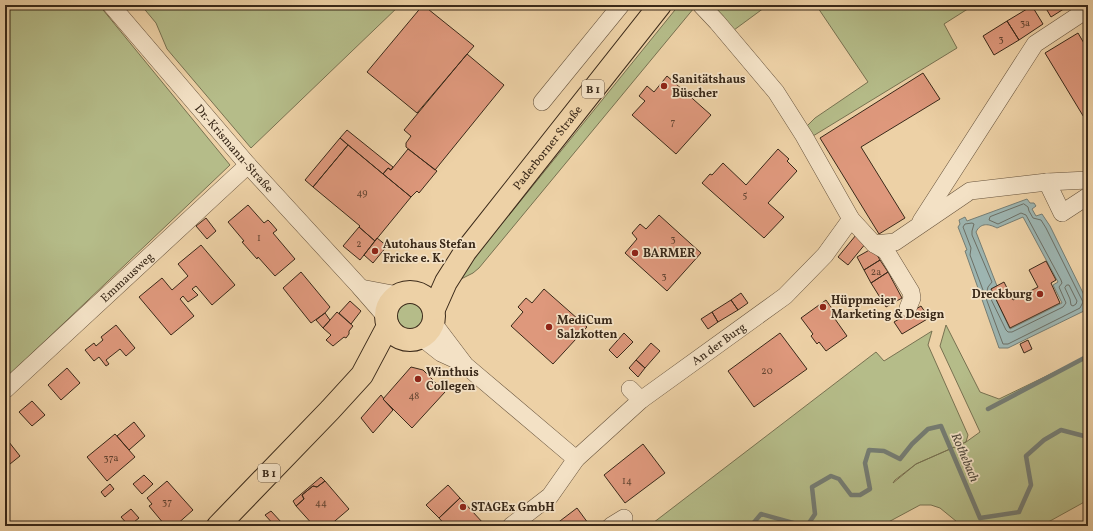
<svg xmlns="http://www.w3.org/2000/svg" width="1093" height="531" font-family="Vollkorn,serif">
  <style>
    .green { fill: #b5bc89; stroke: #787251 }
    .water { fill: #9db5b1; stroke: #757d74; fill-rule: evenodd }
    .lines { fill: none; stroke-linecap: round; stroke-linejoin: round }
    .shore { stroke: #6c6f65; stroke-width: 1 }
    .stream { stroke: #757d74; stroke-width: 4.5 }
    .building { fill: #de987c; stroke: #3a2919 }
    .minor-casing { stroke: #67533c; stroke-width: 18 }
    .major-casing { stroke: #3a2919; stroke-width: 24 }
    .minor { stroke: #f3e1c5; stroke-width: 17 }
    .major { stroke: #edd1a6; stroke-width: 22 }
    .poi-dot { fill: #8f2418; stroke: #f3e1c5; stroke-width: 1.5 }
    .labels { text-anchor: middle; stroke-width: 3.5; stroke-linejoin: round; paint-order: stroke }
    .number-label { font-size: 10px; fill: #634532 }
    .shield { fill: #f3e1c5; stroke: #72604d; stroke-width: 1 }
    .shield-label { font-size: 11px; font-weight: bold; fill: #3a2919 }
    .poi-label { font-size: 12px; font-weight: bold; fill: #3a2919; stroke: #f3e1c5; text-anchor: start }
    .street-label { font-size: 12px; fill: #3a2919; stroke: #f3e1c5 }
    .water-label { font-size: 13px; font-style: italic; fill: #534c3f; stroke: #f3e1c5 }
  </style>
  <rect width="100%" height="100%" fill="#edd1a6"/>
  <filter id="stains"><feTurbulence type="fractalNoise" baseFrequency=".005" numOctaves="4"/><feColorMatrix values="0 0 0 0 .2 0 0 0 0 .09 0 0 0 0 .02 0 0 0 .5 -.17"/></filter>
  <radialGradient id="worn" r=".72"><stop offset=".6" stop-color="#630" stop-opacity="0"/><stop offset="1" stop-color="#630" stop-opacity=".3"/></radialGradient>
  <!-- green -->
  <path class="green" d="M 5,5 L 99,5 L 230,165 L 5,379 Z
    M 141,5 L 400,5 L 251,148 L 167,49 L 156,23 Z
    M 679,5 L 694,8 L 479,268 L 473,273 L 455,282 Z
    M 713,5 L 768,5 L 734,30 Z
    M 816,5 L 974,5 L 944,24 L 957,48 L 813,136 L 807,126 L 815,118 L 868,82 Z
    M396 316a15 15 0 1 1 30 0a15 15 0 1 1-30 0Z
    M 946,325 L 980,392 L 999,399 L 1088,356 L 1088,500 L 1041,526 L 962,526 L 940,508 L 931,505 L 920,505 L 881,526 L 649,526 L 876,352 L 884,361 L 932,331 L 928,345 L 968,435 L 966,442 L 916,464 L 895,480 L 893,483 L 916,464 L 966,442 L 980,432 L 940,346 Z"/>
  <!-- water -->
  <path class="water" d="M 1027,199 L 1030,203 L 1034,203 L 1036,206 L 1032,209 L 1036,216 L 1042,214 L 1050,226 L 1088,303 L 1085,307 L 1086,310 L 1008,348 L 999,348 L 965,251 L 967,250 L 958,227 L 960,224 L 959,220 L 965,217 L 967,221 ZM 1023,217 L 1058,282 L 1053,285 L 1062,303 L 1010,329 L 991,289 L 997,286 L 976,232 C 981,222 989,224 997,228 Z"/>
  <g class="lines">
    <!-- shore -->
    <path class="shore" d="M 1024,204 L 1028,207 L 1029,211 L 1033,218 L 1041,220 L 1046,228 L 1083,302 L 1080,308 L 1008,344 L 1003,344 L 970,255 L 971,248 L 963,227 L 965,224 L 972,223 L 974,224 L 972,231 L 972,235 L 992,282 L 988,287 L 987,291 L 1006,330 L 1008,332 L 1012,332 L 1063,307 L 1066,303 L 1059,287 L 1062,283 L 1061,280 L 1026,215 L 1021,213 L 998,224 L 989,220 L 990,217 Z
      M 1067,285 L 1069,285 L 1077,301 L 1076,304 L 1073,306 L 1071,305 L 1070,299 L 1065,288 Z"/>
    <!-- stream -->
    <path class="stream" d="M 988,409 L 1088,356
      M 713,526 L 714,526
      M 751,526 L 761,514 L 804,526
      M 807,526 L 815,514 L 812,487 L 831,476 L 839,479 L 851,495 L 860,495 L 870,489 L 865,463 L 869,450 L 884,451 L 900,459 L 912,444 L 928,429 L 941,426 L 980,518 L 1019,512 L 1031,485 L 1026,456 L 1044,440 L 1061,430 L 1088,437"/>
  </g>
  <!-- building -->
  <path class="building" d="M 423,5 L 474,46 L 417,113 L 367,72 Z
    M 1044,5 L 1070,5 L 1051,17 Z
    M 1032,6 L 1043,24 L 1019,40 L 1007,21 Z
    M 1007,21 L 1019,40 L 994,55 L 983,36 Z
    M 1078,33 L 1088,50 L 1088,124 L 1045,53 Z
    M 467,54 L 504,85 L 435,170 L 406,147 L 406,143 L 411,136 L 404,130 Z
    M 923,73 L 940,99 L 861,147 L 905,218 L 879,234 L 820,138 Z
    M 667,76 L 711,115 L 676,154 L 632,115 L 645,101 L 639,96 L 647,86 L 654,92 Z
    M 347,130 L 393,167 L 391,170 L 388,168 L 383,174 L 340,138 Z
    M 340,138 L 348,145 L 313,187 L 305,180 Z
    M 348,145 L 411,197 L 375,241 L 359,227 L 360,226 L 313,187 Z
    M 408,149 L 437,171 L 419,193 L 417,191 L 411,197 L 383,174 L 388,168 L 391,170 Z
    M 778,149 L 789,159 L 787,161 L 797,171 L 768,203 L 784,217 L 764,238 L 702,183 L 710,174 L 712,175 L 723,163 L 746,185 Z
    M 248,205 L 264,223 L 268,220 L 271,223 L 277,230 L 273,233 L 295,259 L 275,276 L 258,257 L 257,259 L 242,242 L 244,241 L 228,222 Z
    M 659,215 L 701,253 L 667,291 L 625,253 L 637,239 L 632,233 L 640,224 L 646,229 Z
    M 206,218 L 216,231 L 207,239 L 196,226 Z
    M 359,227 L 375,241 L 360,260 L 343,246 Z
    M 856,235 L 866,243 L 848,265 L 838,257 Z
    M 377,238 L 387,246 L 373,263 L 364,255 Z
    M 201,245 L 235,285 L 212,305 L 196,286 L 192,289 L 198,295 L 188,302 L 183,296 L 180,299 L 194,316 L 171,335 L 139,297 L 162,278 L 172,290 L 188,276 L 178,264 Z
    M 873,248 L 880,260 L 864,270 L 857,257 Z
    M 880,260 L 888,272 L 871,283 L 864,270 Z
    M 1046,261 L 1056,280 L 1051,283 L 1060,303 L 1010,328 L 991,289 L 1004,282 L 1013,300 L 1038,287 L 1029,270 Z
    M 301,272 L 330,307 L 325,313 L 311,323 L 283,288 Z
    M 888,272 L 902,298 L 886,307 L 871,283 Z
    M 544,289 L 587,327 L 553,364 L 511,326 L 523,312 L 518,307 L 526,298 L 532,303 Z
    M 741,293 L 748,303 L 738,310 L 731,300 Z
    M 731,300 L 738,310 L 718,322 L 712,312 Z
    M 826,300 L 838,317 L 835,319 L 847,336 L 826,351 L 819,342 L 817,344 L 811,336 L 813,334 L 801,318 Z
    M 350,301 L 361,311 L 351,324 L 339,313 Z
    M 921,306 L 929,318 L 902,334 L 894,322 Z
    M 337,312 L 353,326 L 349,331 L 349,334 L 346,338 L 344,337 L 333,346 L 326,340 L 331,335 L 323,328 Z
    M 712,312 L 718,322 L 708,329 L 701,319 Z
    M 325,313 L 330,320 L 323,328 L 316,320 Z
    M 116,325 L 135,348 L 126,356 L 120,349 L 106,360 L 109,364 L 106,366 L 99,357 L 94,361 L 85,350 L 94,343 L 96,346 L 103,340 L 101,337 Z
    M 624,333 L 633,342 L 617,358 L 609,350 Z
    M 780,333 L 807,369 L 754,407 L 728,371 Z
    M 1028,340 L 1032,349 L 1024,353 L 1020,344 Z
    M 651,343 L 660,351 L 645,368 L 636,360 Z
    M 636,360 L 645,368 L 638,377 L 629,368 Z
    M 411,367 L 423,370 L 445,392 L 412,428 L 383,399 Z
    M 67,368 L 80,383 L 61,400 L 48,385 Z
    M 381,395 L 384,399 L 383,399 L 393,410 L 373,433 L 361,418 Z
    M 32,401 L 45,415 L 32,426 L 19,412 Z
    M 134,422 L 145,436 L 129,450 L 117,436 Z
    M 115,434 L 135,457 L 107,481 L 87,457 Z
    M 5,437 L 20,456 L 5,468 Z
    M 643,444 L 665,473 L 625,503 L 604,475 Z
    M 144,475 L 153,484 L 142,494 L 133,484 Z
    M 321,477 L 325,481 L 317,487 L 313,486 L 302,495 L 304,499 L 296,506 L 293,501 Z
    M 167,481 L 193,510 L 175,526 L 170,526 L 167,522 L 164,524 L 149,506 L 152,504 L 147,498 Z
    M 325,481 L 349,509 L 329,526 L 314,526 L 296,506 L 304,499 L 302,495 L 313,486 L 317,487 Z
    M 110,484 L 114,489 L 105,497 L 101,492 Z
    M 448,485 L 460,498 L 439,518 L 426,505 Z
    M 460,498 L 484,524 L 481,526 L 446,526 L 439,518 Z
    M 577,508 L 588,523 L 584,526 L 557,526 L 556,524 Z
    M 131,509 L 139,518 L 129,526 L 121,517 Z
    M 271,511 L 282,523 L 278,526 L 275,526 L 265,515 Z"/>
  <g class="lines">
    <!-- minor casing -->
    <g class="minor-casing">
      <g id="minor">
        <path id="s1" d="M 111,5 L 248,165 L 359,286 L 386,317"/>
        <path d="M 701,5 L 717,22 L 776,92 L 804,136 L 851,219 L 874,244 L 895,242 L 970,191 L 1047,182 L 1062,213 L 1088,196"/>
        <path d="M 542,102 L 621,5"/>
        <path d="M 1047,182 L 1088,180"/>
        <path d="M 921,221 L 1035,44 L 1088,9"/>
        <path d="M 874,244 L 886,251 L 911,292 L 912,298 L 908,308"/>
        <path d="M 361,288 L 398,295"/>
        <path d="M 434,324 L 465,365 L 576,459"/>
        <path d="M 422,338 L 441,353 L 463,363"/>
        <path d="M 630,389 L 641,400"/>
        <path id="s2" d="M 5,390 L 248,165"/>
        <path id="s3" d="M 511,526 L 550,496 L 576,459 L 641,400 L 785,296 L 825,255 L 851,219"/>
        <path d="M 611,526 L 624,518"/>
      </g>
    </g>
    <!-- major casing -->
    <g class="major-casing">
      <g id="major">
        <circle cx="410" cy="316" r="24"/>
        <path id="s4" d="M 434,309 L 446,282 L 465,252 L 660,5"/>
        <path d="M 218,526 L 330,410 L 362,375 L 388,326"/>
      </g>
    </g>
    <!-- minor -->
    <use href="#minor" class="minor"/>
    <!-- major -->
    <use href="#major" class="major"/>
  </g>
  <!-- markers -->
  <g class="poi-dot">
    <circle cx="664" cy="86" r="4"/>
    <circle cx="375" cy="251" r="4"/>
    <circle cx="635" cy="253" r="4"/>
    <circle cx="1040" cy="294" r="4"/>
    <circle cx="823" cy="307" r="4"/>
    <circle cx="549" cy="327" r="4"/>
    <circle cx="418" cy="379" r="4"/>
    <circle cx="463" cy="507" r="4"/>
  </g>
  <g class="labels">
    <!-- number labels -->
    <g class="number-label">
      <text x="1025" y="26">3a</text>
      <text x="1001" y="42">3</text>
      <text x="673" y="125">7</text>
      <text x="362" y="196">49</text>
      <text x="745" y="198">5</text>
      <text x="259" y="241">1</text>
      <text x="673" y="242">3</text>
      <text x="359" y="247">2</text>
      <text x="876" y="275">2a</text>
      <text x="664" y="279">3</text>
      <text x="767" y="374">20</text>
      <text x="414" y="399">48</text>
      <text x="111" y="461">37a</text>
      <text x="627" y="484">14</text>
      <text x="167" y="505">37</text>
      <text x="321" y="506">44</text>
    </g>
    <!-- shield labels -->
    <g class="shield">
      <rect x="582" y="80" width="22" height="18" rx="3"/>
      <rect x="258" y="464" width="22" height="18" rx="3"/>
    </g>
    <g class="shield-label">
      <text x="593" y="93">B 1</text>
      <text x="269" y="477">B 1</text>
    </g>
    <!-- poi labels -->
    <g class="poi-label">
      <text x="672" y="83">Sanitätshaus<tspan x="672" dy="14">Büscher</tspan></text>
      <text x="383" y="248">Autohaus Stefan<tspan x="383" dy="14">Fricke e. K.</tspan></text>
      <text x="643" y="257">BARMER</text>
      <text x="1032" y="298" text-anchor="end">Dreckburg</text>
      <text x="831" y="304">Hüppmeier<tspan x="831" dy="14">Marketing &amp; Design</tspan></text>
      <text x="557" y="324">MediCum<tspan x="557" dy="14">Salzkotten</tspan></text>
      <text x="426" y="376">Winthuis<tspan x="426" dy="14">Collegen</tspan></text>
      <text x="471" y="511">STAGEx GmbH</text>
    </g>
    <!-- street labels -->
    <g class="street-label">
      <text dy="4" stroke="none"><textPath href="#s4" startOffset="198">Paderborner Straße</textPath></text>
      <text dy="4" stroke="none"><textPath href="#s1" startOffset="189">Dr.-Krismann-Straße</textPath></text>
      <text dy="4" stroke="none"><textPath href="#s2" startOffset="166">Emmausweg</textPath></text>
      <text dy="4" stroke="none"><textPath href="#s3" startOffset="278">An der Burg</textPath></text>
    </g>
    <!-- water labels -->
    <g class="water-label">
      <text transform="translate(966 457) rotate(67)" y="5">Rothebach</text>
    </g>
  </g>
  <!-- margin -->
  <rect width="1093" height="531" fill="none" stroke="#edd1a6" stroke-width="20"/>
  <rect x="6" y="6" width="1081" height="519" fill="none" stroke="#3a2919" stroke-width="2"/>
  <rect x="10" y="10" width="1073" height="511" fill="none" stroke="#3a2919"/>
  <rect width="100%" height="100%" filter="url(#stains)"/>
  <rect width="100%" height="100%" fill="url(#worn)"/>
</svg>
